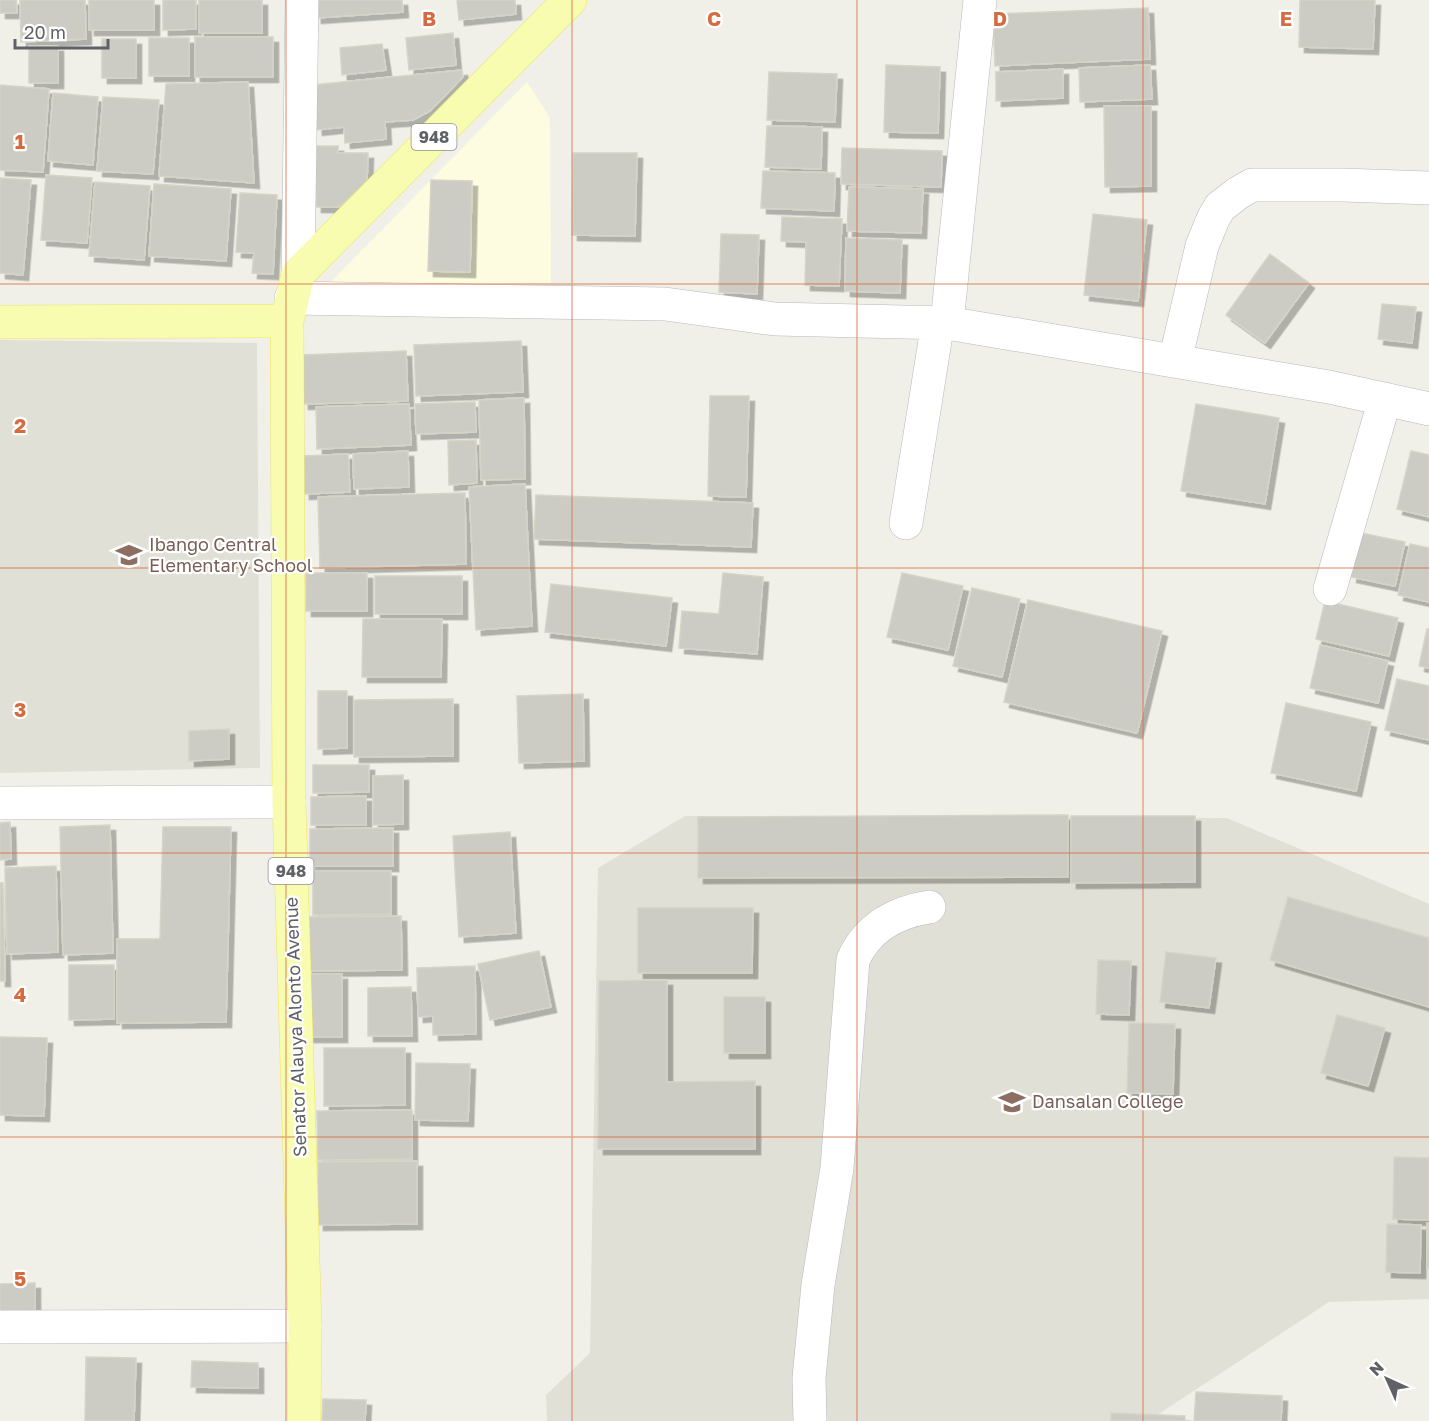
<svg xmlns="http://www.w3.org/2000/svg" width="1429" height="1421" font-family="'Golos Text',sans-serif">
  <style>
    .commercial { fill: #fdfce0 }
    .education { fill: #e0e0d6 }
    .building { fill: #cccbc4; stroke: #d5d4c6; stroke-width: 1.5; filter: url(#shadow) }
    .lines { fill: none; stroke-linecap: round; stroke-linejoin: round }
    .minor-casing { stroke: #b8b8bd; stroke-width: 34 }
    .major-casing { stroke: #ede464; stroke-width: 34 }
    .minor { stroke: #fff; stroke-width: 33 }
    .major { stroke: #f8fcb1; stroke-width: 33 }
    .grid { fill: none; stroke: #d66b3f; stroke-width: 1.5; stroke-opacity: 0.55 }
    .labels { text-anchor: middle; stroke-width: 4.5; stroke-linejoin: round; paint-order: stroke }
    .shield { fill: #fff; stroke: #8f9095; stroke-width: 1.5 }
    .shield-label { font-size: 16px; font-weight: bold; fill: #5f6167 }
    .education-label { font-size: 18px; fill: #785e54; stroke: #fff; text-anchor: start }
    .street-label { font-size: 18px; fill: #5f6167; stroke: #fff }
    .grid-label { font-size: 20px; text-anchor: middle; font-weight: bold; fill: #d66b3f; stroke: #fff; stroke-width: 4.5; stroke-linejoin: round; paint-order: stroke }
  </style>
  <defs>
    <filter id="shadow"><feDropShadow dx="5.5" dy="5.5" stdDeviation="0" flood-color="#0004"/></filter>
  </defs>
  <rect width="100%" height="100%" fill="#f0f0e8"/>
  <!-- commercial -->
  <path class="commercial" d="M 527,82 L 550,118 L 551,283 L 326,287 Z"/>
  <!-- education -->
  <path class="education" d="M 0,340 L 257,343 L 260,768 L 0,773 Z
    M 685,816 L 1227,818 L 1429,904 L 1429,1299 L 1329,1302 L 1148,1421 L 547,1421 L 546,1395 L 590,1353 L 598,868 Z"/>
  <!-- building -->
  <path class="building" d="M 0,0 L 16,0 L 17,13 L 0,13 Z
    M 20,0 L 85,0 L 86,39 L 21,42 Z
    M 89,0 L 154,0 L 154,30 L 89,30 Z
    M 163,0 L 196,0 L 196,29 L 163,30 Z
    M 199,0 L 262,0 L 262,33 L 199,33 Z
    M 315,0 L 402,0 L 403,12 L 316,18 Z
    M 457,0 L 515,0 L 516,14 L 459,20 Z
    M 1300,0 L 1375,0 L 1373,49 L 1299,47 Z
    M 1148,8 L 1150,59 L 995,66 L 993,14 Z
    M 453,33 L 456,65 L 409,70 L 406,38 Z
    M 195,37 L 273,37 L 273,77 L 195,77 Z
    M 149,38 L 189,38 L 189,76 L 149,76 Z
    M 102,39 L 136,39 L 136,78 L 102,78 Z
    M 382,44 L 386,70 L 342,75 L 340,48 Z
    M 29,46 L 58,46 L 58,83 L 29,83 Z
    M 886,65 L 940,67 L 938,133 L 884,132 Z
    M 1150,65 L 1152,99 L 1080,102 L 1079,68 Z
    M 1063,69 L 1063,98 L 996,101 L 996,72 Z
    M 462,70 L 463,77 L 430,111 L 413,120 L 385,122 L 386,139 L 345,143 L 344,127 L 317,130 L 313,85 Z
    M 769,72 L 837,74 L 835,122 L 767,120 Z
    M 248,82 L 254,183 L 159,176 L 166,84 Z
    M 0,85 L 49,89 L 43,172 L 0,170 Z
    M 53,93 L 98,97 L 93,165 L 48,161 Z
    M 103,97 L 159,100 L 153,174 L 97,171 Z
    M 1104,106 L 1151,106 L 1151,186 L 1105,187 Z
    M 767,126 L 822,127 L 821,169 L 765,167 Z
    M 316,146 L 338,146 L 338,153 L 368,153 L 367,182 L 339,207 L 316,207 Z
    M 842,148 L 942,151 L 941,187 L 841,184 Z
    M 573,153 L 637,153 L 635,236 L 572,235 Z
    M 763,171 L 835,173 L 834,211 L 761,208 Z
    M 46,175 L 92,178 L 87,243 L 41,240 Z
    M 0,178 L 31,180 L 23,275 L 0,273 Z
    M 431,180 L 472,181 L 470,272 L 428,271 Z
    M 95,182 L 150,186 L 144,260 L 89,256 Z
    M 154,184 L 231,189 L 226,261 L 149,256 Z
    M 849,187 L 923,189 L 921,233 L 847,231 Z
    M 240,193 L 277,195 L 273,274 L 252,273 L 254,253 L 236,252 Z
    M 1093,214 L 1147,220 L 1138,301 L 1084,295 Z
    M 782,217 L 842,219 L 839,286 L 805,285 L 806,242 L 781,241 Z
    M 721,234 L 759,235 L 757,294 L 719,292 Z
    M 846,238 L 902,240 L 900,293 L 845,291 Z
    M 1270,254 L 1309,283 L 1265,343 L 1226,315 Z
    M 1382,304 L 1416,307 L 1412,343 L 1378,339 Z
    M 521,341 L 523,392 L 416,396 L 414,345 Z
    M 406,351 L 408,401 L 303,404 L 301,355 Z
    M 710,396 L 749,396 L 746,497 L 708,496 Z
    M 524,398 L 525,479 L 481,480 L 479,400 Z
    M 475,402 L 476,432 L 416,434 L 415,404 Z
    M 409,404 L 411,445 L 317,449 L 316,407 Z
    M 1196,404 L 1279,418 L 1265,504 L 1181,491 Z
    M 476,440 L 477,483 L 449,485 L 448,441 Z
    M 408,451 L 409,487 L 354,489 L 353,454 Z
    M 1411,451 L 1429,455 L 1429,517 L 1397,509 Z
    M 348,454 L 350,492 L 304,494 L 303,456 Z
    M 525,484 L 532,626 L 476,630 L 469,487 Z
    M 465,493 L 466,564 L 320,568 L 318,497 Z
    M 536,495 L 753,503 L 751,547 L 534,539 Z
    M 1361,533 L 1405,542 L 1395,586 L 1351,577 Z
    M 1410,544 L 1429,548 L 1429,602 L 1398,595 Z
    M 306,573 L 367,573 L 367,611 L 306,611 Z
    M 723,573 L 763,577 L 757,654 L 679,648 L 682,611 L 719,614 Z
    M 902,573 L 963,586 L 948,650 L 887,637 Z
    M 375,576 L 462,576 L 462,614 L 375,614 Z
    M 551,584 L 672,598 L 666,646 L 545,632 Z
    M 972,588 L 1020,599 L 1002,677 L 953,666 Z
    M 1028,600 L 1162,631 L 1137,733 L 1004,702 Z
    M 1325,601 L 1398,618 L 1389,656 L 1316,639 Z
    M 363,619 L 442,619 L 441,677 L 362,677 Z
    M 1427,629 L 1429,629 L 1429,668 L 1419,666 Z
    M 1320,645 L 1388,661 L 1378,703 L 1310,688 Z
    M 1397,679 L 1429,686 L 1429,740 L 1385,730 Z
    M 318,691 L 347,691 L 347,748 L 318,749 Z
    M 583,694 L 584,761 L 519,763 L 517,696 Z
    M 453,699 L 453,756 L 354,757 L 354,700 Z
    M 1286,703 L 1371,722 L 1356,791 L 1271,773 Z
    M 229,729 L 229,759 L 189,761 L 189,731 Z
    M 313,765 L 369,765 L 369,792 L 313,793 Z
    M 403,775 L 403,824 L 373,825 L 373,776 Z
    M 366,796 L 366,825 L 311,825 L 311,797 Z
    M 1068,815 L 1068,877 L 698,878 L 698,817 Z
    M 1071,816 L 1195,816 L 1195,882 L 1071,883 Z
    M 10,822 L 11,859 L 0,860 L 0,823 Z
    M 110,825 L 113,953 L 63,955 L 60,827 Z
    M 163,827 L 231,827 L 226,1022 L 117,1023 L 117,939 L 160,939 Z
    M 393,828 L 393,866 L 310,866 L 310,829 Z
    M 510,832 L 516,933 L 459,937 L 453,836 Z
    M 56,866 L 58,952 L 7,954 L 5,868 Z
    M 313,871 L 391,871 L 391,914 L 313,915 Z
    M 0,883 L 3,883 L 5,981 L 0,981 Z
    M 1288,897 L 1429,938 L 1429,1007 L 1270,960 Z
    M 638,908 L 753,908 L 752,973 L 638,973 Z
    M 401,916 L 402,970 L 307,971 L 307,917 Z
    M 539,951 L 551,1007 L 490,1020 L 478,964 Z
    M 1166,952 L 1216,958 L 1209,1008 L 1160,1002 Z
    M 1098,960 L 1131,961 L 1129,1015 L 1096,1014 Z
    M 69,965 L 114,965 L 114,1019 L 69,1020 Z
    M 475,966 L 476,1034 L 433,1035 L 433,1016 L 418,1017 L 417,968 Z
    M 300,974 L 342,974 L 342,1037 L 300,1037 Z
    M 667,980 L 667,1082 L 755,1081 L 755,1149 L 598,1149 L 599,981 Z
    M 411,987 L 412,1036 L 368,1036 L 368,988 Z
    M 724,997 L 765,997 L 765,1053 L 724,1053 Z
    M 1337,1015 L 1385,1028 L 1368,1086 L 1321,1073 Z
    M 1129,1023 L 1175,1024 L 1173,1094 L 1127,1093 Z
    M 0,1037 L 47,1038 L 44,1116 L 0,1115 Z
    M 324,1048 L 405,1048 L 405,1105 L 324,1106 Z
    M 416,1063 L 470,1064 L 468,1121 L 415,1120 Z
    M 412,1110 L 412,1159 L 318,1160 L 317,1111 Z
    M 1394,1157 L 1429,1158 L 1429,1220 L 1393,1219 Z
    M 417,1161 L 417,1224 L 318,1225 L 318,1162 Z
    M 1427,1223 L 1429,1223 L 1429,1269 L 1427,1269 Z
    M 1387,1224 L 1421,1225 L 1420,1273 L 1386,1272 Z
    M 35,1283 L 35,1315 L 0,1315 L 0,1284 Z
    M 86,1357 L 136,1358 L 134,1421 L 85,1421 Z
    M 192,1361 L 258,1363 L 258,1388 L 191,1387 Z
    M 1196,1392 L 1282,1396 L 1281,1421 L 1194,1421 Z
    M 323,1399 L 366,1400 L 365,1421 L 322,1421 Z
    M 1111,1413 L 1185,1416 L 1185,1421 L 1111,1421 Z"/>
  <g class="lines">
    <!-- minor casing -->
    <g class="minor-casing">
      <path id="minor" d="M 298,274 L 302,0
        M 291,298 L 665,304 L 775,319 L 947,323 L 1329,387 L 1429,409
        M 947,323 L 980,0
        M 1175,361 L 1202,246 L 1213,219 L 1220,207 L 1238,193 L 1252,185 L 1343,185 L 1429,188
        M 906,523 L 938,322
        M 1330,589 L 1385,399
        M 0,803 L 289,802
        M 0,1327 L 305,1326
        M 810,1421 L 809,1378 L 818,1285 L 837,1168 L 853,960 C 867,928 896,912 929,907"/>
    </g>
    <!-- major casing -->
    <g class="major-casing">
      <path id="major" d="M 0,322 L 287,321
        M 304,1421 L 305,1326 L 289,802 L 287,321 L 298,274 L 570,0"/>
    </g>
    <!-- minor -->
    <use href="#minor" class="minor"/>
    <!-- major -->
    <use href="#major" class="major"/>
  </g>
  <!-- grid -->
  <path class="grid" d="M 286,0 L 286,1421M 572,0 L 572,1421M 857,0 L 857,1421M 1143,0 L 1143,1421M 0,284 L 1429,284M 0,568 L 1429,568M 0,853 L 1429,853M 0,1137 L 1429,1137"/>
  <!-- icons -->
  <defs>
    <g id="school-bare" transform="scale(2.07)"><path d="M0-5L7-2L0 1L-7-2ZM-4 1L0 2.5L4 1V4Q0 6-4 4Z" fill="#8d6e63" stroke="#fff" stroke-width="2.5" paint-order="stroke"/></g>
    <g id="university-bare" transform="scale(2.07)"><path d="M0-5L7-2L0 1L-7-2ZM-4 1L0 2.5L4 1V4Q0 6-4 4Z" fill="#8d6e63" stroke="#fff" stroke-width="2.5" paint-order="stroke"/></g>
  </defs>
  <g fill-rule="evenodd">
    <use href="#school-bare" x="129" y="555"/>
    <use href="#university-bare" x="1012" y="1102"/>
  </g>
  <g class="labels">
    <!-- shield labels -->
    <g class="shield">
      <rect x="411.5" y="124" width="45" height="26" rx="4.5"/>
      <rect x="268.5" y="858" width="45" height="26" rx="4.5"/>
    </g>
    <g class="shield-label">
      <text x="434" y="143">948</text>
      <text x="291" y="877">948</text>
    </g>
    <!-- education labels -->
    <g class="education-label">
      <text x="149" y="551">Ibango Central<tspan x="149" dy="21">Elementary School</tspan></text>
      <text x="1032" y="1108">Dansalan College</text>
    </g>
    <!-- street labels -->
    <g class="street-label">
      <text transform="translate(296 1027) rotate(-92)" y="6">Senator Alauya Alonto Avenue</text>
    </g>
  </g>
  <g class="grid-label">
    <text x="429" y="26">B</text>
    <text x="714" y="26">C</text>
    <text x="1000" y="26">D</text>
    <text x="1286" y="26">E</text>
    <text x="20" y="149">1</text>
    <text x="20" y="433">2</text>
    <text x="20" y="717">3</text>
    <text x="20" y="1002">4</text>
    <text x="20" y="1286">5</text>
  </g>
  <!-- north arrow -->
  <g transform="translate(1387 1379) rotate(315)" stroke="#ffffff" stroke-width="4.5" paint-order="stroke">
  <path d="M0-4.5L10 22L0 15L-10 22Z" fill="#5f6167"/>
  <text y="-9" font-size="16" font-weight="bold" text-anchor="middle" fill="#5f6167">N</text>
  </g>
  <!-- scale -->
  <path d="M15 39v9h93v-9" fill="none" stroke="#5f6167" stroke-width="3"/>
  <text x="24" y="39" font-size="18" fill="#5f6167" stroke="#ffffff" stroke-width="4.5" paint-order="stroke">20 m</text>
</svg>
